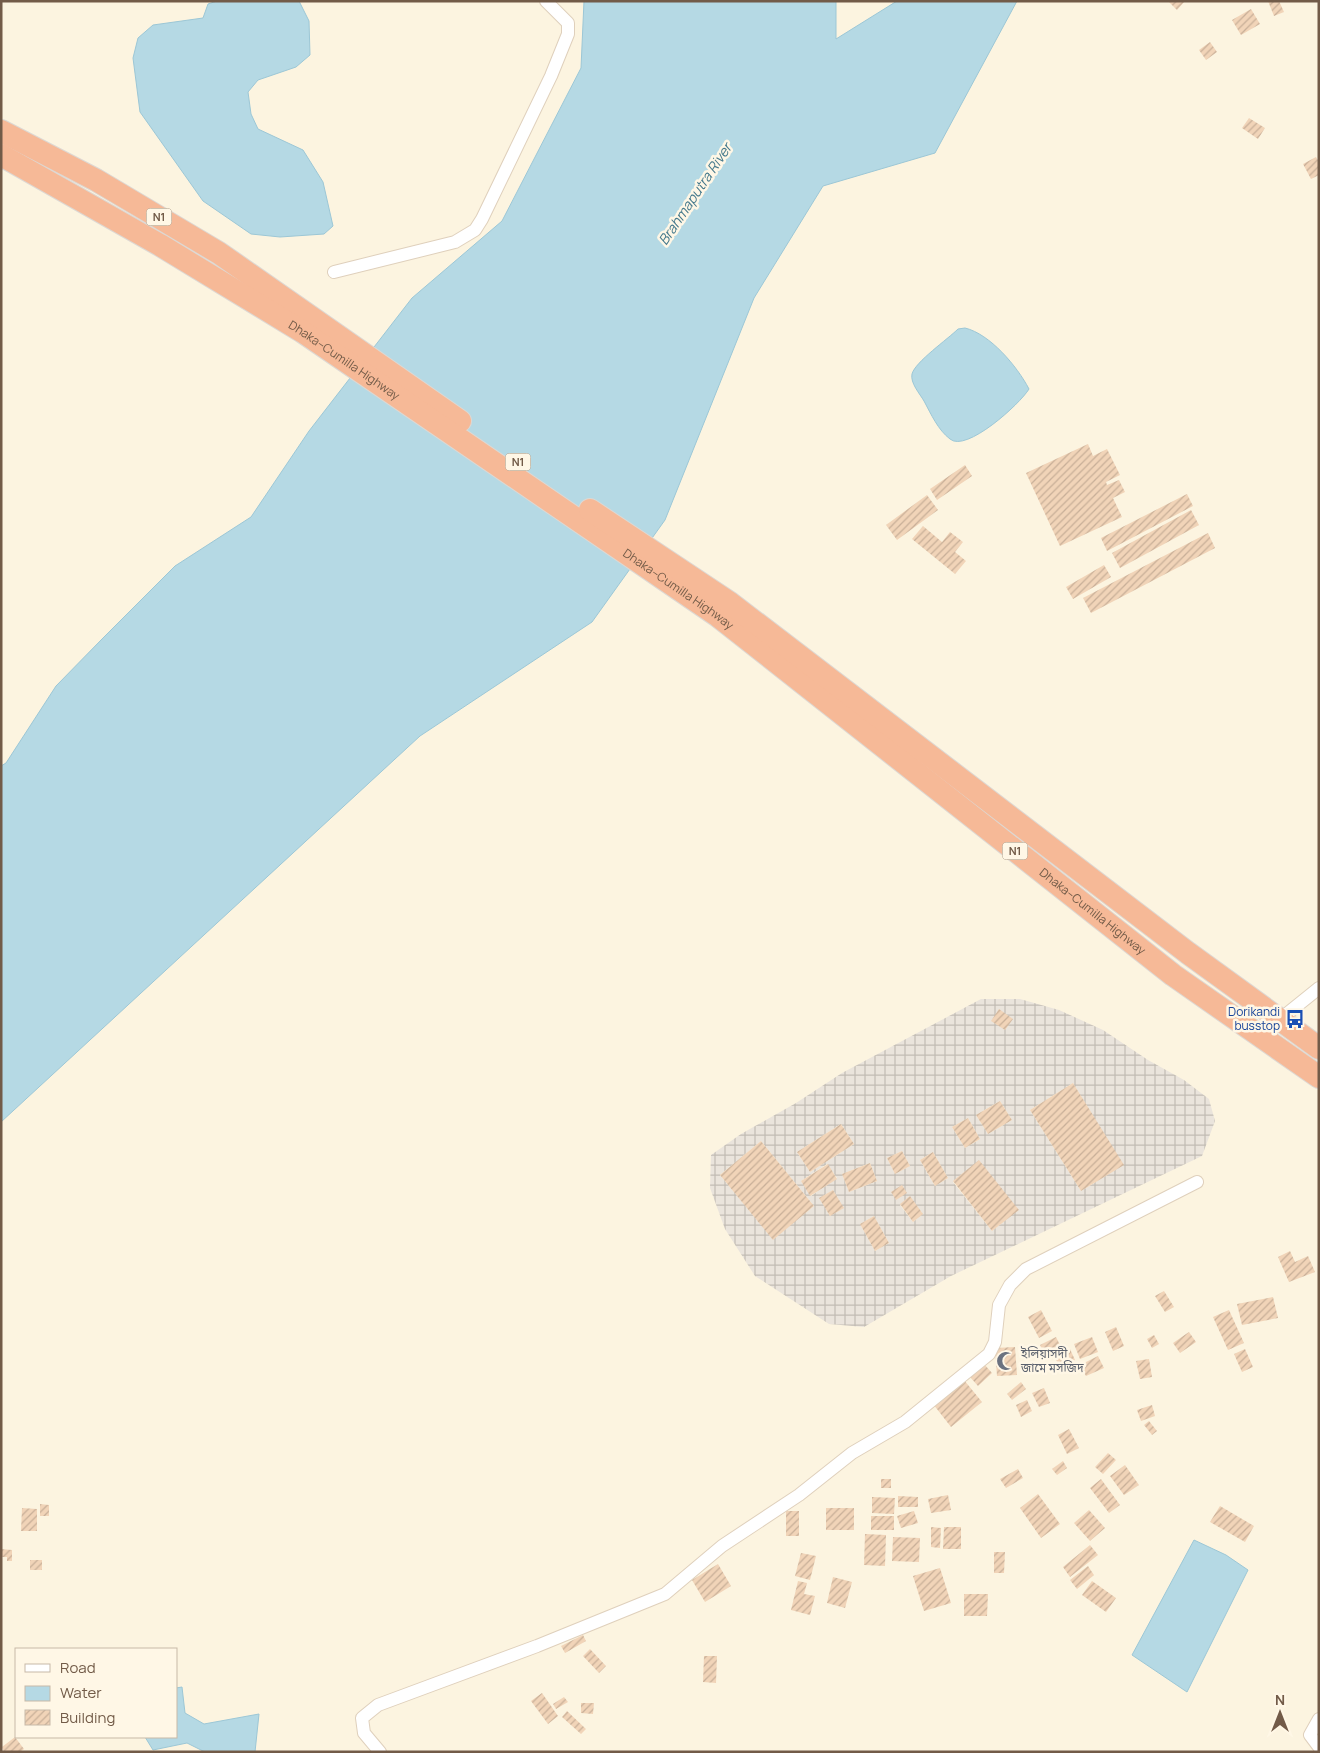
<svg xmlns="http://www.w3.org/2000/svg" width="1320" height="1753" font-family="Manrope,'Noto Sans Bengali',sans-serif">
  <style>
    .industrial { fill: url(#industrial-grid); fill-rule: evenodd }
    .water { fill: #b5d9e4; stroke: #9cc7d6 }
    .building { fill: url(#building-hatch) }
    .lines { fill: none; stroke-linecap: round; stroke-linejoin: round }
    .street-casing { stroke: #dfd0bc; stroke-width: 14 }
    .highway-casing { stroke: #ddd8d3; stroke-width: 24 }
    .street { stroke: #fff; stroke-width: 12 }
    .highway { stroke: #f6b997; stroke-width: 22 }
    .labels { text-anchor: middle; stroke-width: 5; stroke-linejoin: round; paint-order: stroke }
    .shield { fill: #fff7e6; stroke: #9c8a77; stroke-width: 1 }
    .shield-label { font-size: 11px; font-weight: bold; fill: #725b48 }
    .street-label { font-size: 12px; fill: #725b48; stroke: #fff7e6 }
    .transit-label { font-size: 12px; fill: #164399; stroke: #fff7e6; text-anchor: end }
    .worship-label { font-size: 12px; fill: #5b616d; stroke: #fff7e6; text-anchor: start }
    .water-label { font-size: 14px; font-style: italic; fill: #45798c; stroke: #fff7e6 }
  </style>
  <defs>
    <pattern id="industrial-grid" width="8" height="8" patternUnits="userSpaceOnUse" patternTransform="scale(1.25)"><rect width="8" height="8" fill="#eae4dc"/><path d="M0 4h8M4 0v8" fill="none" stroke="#c2bcb4"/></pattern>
    <pattern id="building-hatch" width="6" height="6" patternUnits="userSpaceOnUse" patternTransform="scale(1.25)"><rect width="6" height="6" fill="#f1d4b8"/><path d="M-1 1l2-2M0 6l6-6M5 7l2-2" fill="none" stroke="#c8af98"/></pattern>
  </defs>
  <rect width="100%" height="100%" fill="#fcf4e0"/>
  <!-- industrial -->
  <path class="industrial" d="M 981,999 L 1020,999 L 1059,1010 L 1103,1030 L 1148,1060 L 1184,1080 L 1209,1099 L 1215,1121 L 1202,1156 L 951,1276 L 864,1327 L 829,1324 L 755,1276 L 725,1229 L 710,1188 L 711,1155 L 741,1134 L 796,1103 L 842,1073 ZM 1073,1083 L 1123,1165 L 1081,1191 L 1030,1110 ZM 1000,1101 L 1012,1120 L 988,1134 L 976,1115 ZM 968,1118 L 980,1139 L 965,1148 L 952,1127 ZM 841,1124 L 854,1144 L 810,1172 L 797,1152 ZM 761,1141 L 814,1206 L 773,1239 L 720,1175 ZM 902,1151 L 910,1166 L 895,1174 L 887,1158 ZM 933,1152 L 948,1178 L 935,1186 L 920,1160 ZM 979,1161 L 1018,1210 L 992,1231 L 953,1182 ZM 870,1163 L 877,1181 L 849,1192 L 842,1174 ZM 827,1164 L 837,1178 L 811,1196 L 801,1181 ZM 833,1190 L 843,1208 L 830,1216 L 820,1198 ZM 910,1197 L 923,1214 L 913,1222 L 900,1205 ZM 874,1216 L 889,1243 L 875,1251 L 860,1224 Z"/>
  <!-- water -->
  <path class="water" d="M 217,1 L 299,1 L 309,21 L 310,55 L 296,67 L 258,80 L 248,92 L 251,114 L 258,129 L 303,150 L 323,182 L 333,226 L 324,234 L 280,237 L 251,234 L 203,201 L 140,112 L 133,58 L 138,38 L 153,25 L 203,18 L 208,4 Z
    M 584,1 L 836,1 L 836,39 L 897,1 L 1017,1 L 935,153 L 823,186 L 754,298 L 665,520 L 592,622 L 420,736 L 1,1122 L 1,766 L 6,763 L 56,686 L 102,639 L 175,566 L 251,517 L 309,431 L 412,298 L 502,221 L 581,68 Z
    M 965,328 C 990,334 1017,366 1029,389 C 1020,404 966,453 950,439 C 938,430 931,414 924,401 C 920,394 910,383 912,374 C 915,362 948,339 958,329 Z
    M 1194,1540 L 1226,1555 L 1248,1570 L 1187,1692 L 1132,1655 Z
    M 182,1687 L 185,1713 L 204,1724 L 259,1714 L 255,1752 L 205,1752 L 187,1743 L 153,1750 L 145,1737 L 176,1737 L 176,1688 Z"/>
  <!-- building -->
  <path class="building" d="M 1168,1 L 1185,1 L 1177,10 Z
    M 1268,1 L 1279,1 L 1284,12 L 1274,16 Z
    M 1251,9 L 1260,24 L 1241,35 L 1232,20 Z
    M 1210,42 L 1217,52 L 1206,60 L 1199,50 Z
    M 1249,118 L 1265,128 L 1258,139 L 1242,128 Z
    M 1316,157 L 1319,162 L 1319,175 L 1311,179 L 1303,164 Z
    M 1088,444 L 1093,456 L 1107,449 L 1120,475 L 1106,482 L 1107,485 L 1119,480 L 1125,492 L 1113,498 L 1122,517 L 1060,546 L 1026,473 Z
    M 965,465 L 972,476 L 937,500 L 930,489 Z
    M 1187,494 L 1193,506 L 1107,551 L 1101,538 Z
    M 927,495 L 938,510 L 897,540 L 886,525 Z
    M 1191,510 L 1199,525 L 1120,568 L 1112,553 Z
    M 923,526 L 942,542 L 950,532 L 963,542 L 955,552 L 966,561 L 955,574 L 912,539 Z
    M 1208,533 L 1215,548 L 1091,613 L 1083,598 Z
    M 1104,565 L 1111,577 L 1073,599 L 1066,587 Z
    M 999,1009 L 1013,1019 L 1005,1030 L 991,1021 Z
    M 1073,1083 L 1124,1165 L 1081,1191 L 1030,1110 Z
    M 1000,1101 L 1012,1120 L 988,1134 L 976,1115 Z
    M 968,1118 L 980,1139 L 965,1148 L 952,1127 Z
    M 841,1124 L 854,1144 L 810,1172 L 797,1152 Z
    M 761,1141 L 814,1206 L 773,1240 L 720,1175 Z
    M 902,1151 L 910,1166 L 895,1174 L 887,1158 Z
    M 933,1152 L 948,1178 L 935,1186 L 920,1160 Z
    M 979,1160 L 1019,1210 L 992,1231 L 953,1181 Z
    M 870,1163 L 877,1181 L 849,1192 L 842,1174 Z
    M 828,1164 L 837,1179 L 810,1196 L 801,1181 Z
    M 902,1185 L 907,1193 L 896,1200 L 891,1192 Z
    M 833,1190 L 844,1208 L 830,1216 L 819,1198 Z
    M 910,1196 L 923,1214 L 913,1222 L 900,1204 Z
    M 874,1216 L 889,1243 L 875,1251 L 860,1224 Z
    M 1290,1251 L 1295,1262 L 1308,1256 L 1315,1272 L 1289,1282 L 1278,1257 Z
    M 1164,1291 L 1174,1307 L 1165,1312 L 1155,1296 Z
    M 1273,1297 L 1278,1318 L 1242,1325 L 1237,1304 Z
    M 1041,1310 L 1052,1331 L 1039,1338 L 1028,1317 Z
    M 1229,1310 L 1244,1343 L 1228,1350 L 1213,1317 Z
    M 1116,1327 L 1124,1346 L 1113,1351 L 1105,1332 Z
    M 1189,1332 L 1196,1342 L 1180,1353 L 1173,1343 Z
    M 1154,1335 L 1159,1344 L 1152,1348 L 1147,1339 Z
    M 1056,1337 L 1061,1347 L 1045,1355 L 1040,1345 Z
    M 1092,1337 L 1098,1352 L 1080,1359 L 1074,1344 Z
    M 1015,1347 L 1017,1375 L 997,1376 L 995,1348 Z
    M 1070,1349 L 1075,1360 L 1059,1367 L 1054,1355 Z
    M 1245,1349 L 1253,1367 L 1242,1372 L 1234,1354 Z
    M 1098,1356 L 1104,1368 L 1086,1376 L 1080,1365 Z
    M 1149,1359 L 1152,1377 L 1140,1379 L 1136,1361 Z
    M 984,1364 L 992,1373 L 978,1386 L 970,1377 Z
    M 964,1380 L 982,1402 L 951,1427 L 933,1404 Z
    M 1021,1382 L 1026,1389 L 1012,1400 L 1007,1394 Z
    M 1044,1388 L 1050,1403 L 1039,1407 L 1032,1393 Z
    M 1027,1400 L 1032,1411 L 1021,1417 L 1016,1405 Z
    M 1152,1405 L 1155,1416 L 1141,1421 L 1137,1410 Z
    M 1149,1421 L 1157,1431 L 1152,1435 L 1144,1425 Z
    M 1069,1429 L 1079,1448 L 1067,1454 L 1058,1435 Z
    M 1108,1453 L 1116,1460 L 1103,1474 L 1095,1467 Z
    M 1063,1461 L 1067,1468 L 1057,1475 L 1052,1469 Z
    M 1125,1465 L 1139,1485 L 1124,1495 L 1110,1476 Z
    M 1018,1469 L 1023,1478 L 1006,1488 L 1000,1479 Z
    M 881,1479 L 891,1479 L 891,1488 L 881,1488 Z
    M 1101,1479 L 1120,1505 L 1109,1513 L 1090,1488 Z
    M 1038,1494 L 1060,1524 L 1041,1538 L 1020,1508 Z
    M 948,1495 L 951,1510 L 931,1513 L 928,1499 Z
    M 898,1496 L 918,1497 L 918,1507 L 898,1507 Z
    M 872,1497 L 895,1498 L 894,1514 L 872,1513 Z
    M 40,1504 L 49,1505 L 49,1516 L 40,1516 Z
    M 1220,1506 L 1254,1526 L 1245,1542 L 1210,1522 Z
    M 22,1508 L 37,1509 L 37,1531 L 21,1531 Z
    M 826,1508 L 854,1508 L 854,1530 L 826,1530 Z
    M 1089,1510 L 1105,1528 L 1090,1541 L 1074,1523 Z
    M 786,1511 L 799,1511 L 799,1536 L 786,1536 Z
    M 914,1511 L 918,1523 L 901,1528 L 897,1516 Z
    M 871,1516 L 894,1516 L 894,1530 L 871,1530 Z
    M 931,1527 L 941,1528 L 940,1548 L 931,1547 Z
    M 944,1527 L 961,1527 L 961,1549 L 943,1549 Z
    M 865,1534 L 886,1535 L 885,1566 L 864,1565 Z
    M 893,1537 L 920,1538 L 919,1562 L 892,1561 Z
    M 1090,1545 L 1098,1555 L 1070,1577 L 1063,1567 Z
    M 1,1549 L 12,1550 L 12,1561 L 7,1561 L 7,1557 L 1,1557 Z
    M 994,1552 L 1005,1552 L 1004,1573 L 994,1573 Z
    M 801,1553 L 816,1556 L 810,1580 L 795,1576 Z
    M 30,1560 L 42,1560 L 42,1570 L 30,1570 Z
    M 718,1564 L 731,1586 L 705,1602 L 692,1580 Z
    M 1088,1566 L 1094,1575 L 1077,1589 L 1070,1580 Z
    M 940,1568 L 951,1603 L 924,1611 L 913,1576 Z
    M 833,1577 L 852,1582 L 845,1608 L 827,1603 Z
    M 798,1581 L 807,1583 L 804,1594 L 815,1596 L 810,1615 L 791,1610 Z
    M 1092,1581 L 1116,1598 L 1106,1612 L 1082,1595 Z
    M 964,1594 L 988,1594 L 987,1616 L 964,1616 Z
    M 583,1635 L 586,1641 L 565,1653 L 561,1646 Z
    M 590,1649 L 606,1666 L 599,1673 L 583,1656 Z
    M 704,1656 L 717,1656 L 716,1683 L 703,1682 Z
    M 542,1693 L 558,1716 L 548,1724 L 531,1701 Z
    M 564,1697 L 568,1702 L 556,1709 L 553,1704 Z
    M 581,1703 L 594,1703 L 593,1714 L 581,1713 Z
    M 567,1711 L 586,1729 L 581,1734 L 562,1717 Z
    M 15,1737 L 24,1749 L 20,1752 L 4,1752 L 2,1747 Z"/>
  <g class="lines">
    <!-- street casing -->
    <g class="street-casing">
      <path id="street" d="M 334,272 L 455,242 L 475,230 L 482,219 L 551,76 L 568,34 L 568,23 L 546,1
        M 1278,1021 L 1319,988
        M 1319,1719 L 1310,1735 L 1319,1747
        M 380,1752 L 364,1733 L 362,1718 L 378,1705 L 537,1646 L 665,1594 L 722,1546 L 799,1495 L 852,1453 L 905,1422 L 989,1354 L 995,1342 L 999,1305 L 1010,1285 L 1026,1269 L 1197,1182"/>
    </g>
    <!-- highway casing -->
    <g class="highway-casing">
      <g id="highway">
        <path d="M 1,131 L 96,180 L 219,253 L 460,421"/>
        <path id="s1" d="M 1,155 L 160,245 L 303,332 L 718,616 L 1173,975 L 1319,1077"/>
        <path d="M 590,510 L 730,603 L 1188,953 L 1319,1048"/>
      </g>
    </g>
    <!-- street -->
    <use href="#street" class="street"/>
    <!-- highway -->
    <use href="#highway" class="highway"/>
  </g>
  <!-- icons -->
  <defs>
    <g id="bus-bare" transform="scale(1.5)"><path d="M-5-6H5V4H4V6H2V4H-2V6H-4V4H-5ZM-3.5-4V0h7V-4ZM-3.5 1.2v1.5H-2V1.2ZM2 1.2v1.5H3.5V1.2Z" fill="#1a4fb4" stroke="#fff7e6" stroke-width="2.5" paint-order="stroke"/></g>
    <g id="mosque-bare" transform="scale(1.5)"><path d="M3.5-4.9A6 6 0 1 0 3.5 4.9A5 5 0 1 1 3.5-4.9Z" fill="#6b7280" stroke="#fff7e6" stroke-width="2.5" paint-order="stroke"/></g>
  </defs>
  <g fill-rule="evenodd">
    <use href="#bus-bare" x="1295" y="1019"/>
    <use href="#mosque-bare" x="1006" y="1361"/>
  </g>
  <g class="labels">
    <!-- shield labels -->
    <g class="shield">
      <rect x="146.5" y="208.5" width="25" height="17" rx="4"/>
      <rect x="505.5" y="453.5" width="25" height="17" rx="4"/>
      <rect x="1002.5" y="842.5" width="25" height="17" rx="4"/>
    </g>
    <g class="shield-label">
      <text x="159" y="221">N1</text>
      <text x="518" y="466">N1</text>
      <text x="1015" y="855">N1</text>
    </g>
    <!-- street labels -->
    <g class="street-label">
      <text dy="4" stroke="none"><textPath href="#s1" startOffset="400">Dhaka–Cumilla Highway</textPath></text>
      <text dy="4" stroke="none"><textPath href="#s1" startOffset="805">Dhaka–Cumilla Highway</textPath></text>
      <text dy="4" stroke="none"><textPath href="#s1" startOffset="1330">Dhaka–Cumilla Highway</textPath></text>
    </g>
    <!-- transit labels -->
    <g class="transit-label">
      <text x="1280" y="1016">Dorikandi<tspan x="1280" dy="14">busstop</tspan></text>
    </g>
    <!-- worship labels -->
    <g class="worship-label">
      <text x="1021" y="1358">ইলিয়াসদী<tspan x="1021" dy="14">জামে মসজিদ</tspan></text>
    </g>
    <!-- water labels -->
    <g class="water-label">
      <text transform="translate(695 194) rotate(-56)" y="5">Brahmaputra River</text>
    </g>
  </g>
  <!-- border -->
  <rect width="1320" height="1753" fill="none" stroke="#725b48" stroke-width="5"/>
  <!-- legend -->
  <rect x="15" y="1648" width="162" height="90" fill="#fff7e6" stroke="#c7b9a7"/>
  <rect x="25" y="1664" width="25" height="8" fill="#ffffff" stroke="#c7b9a7"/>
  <text x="60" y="1673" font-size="15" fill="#725b48">Road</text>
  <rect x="25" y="1686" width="25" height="15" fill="#b5d9e4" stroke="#c7b9a7"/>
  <text x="60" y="1698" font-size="15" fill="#725b48">Water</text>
  <rect x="25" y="1710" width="25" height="15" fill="url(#building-hatch)" stroke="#c7b9a7"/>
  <text x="60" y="1723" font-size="15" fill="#725b48">Building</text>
  <!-- north arrow -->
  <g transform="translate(1280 1713)" stroke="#fff7e6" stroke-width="4" paint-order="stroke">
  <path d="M0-4L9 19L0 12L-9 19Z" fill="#725b48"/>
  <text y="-8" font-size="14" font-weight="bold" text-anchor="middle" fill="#725b48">N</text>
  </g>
</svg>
